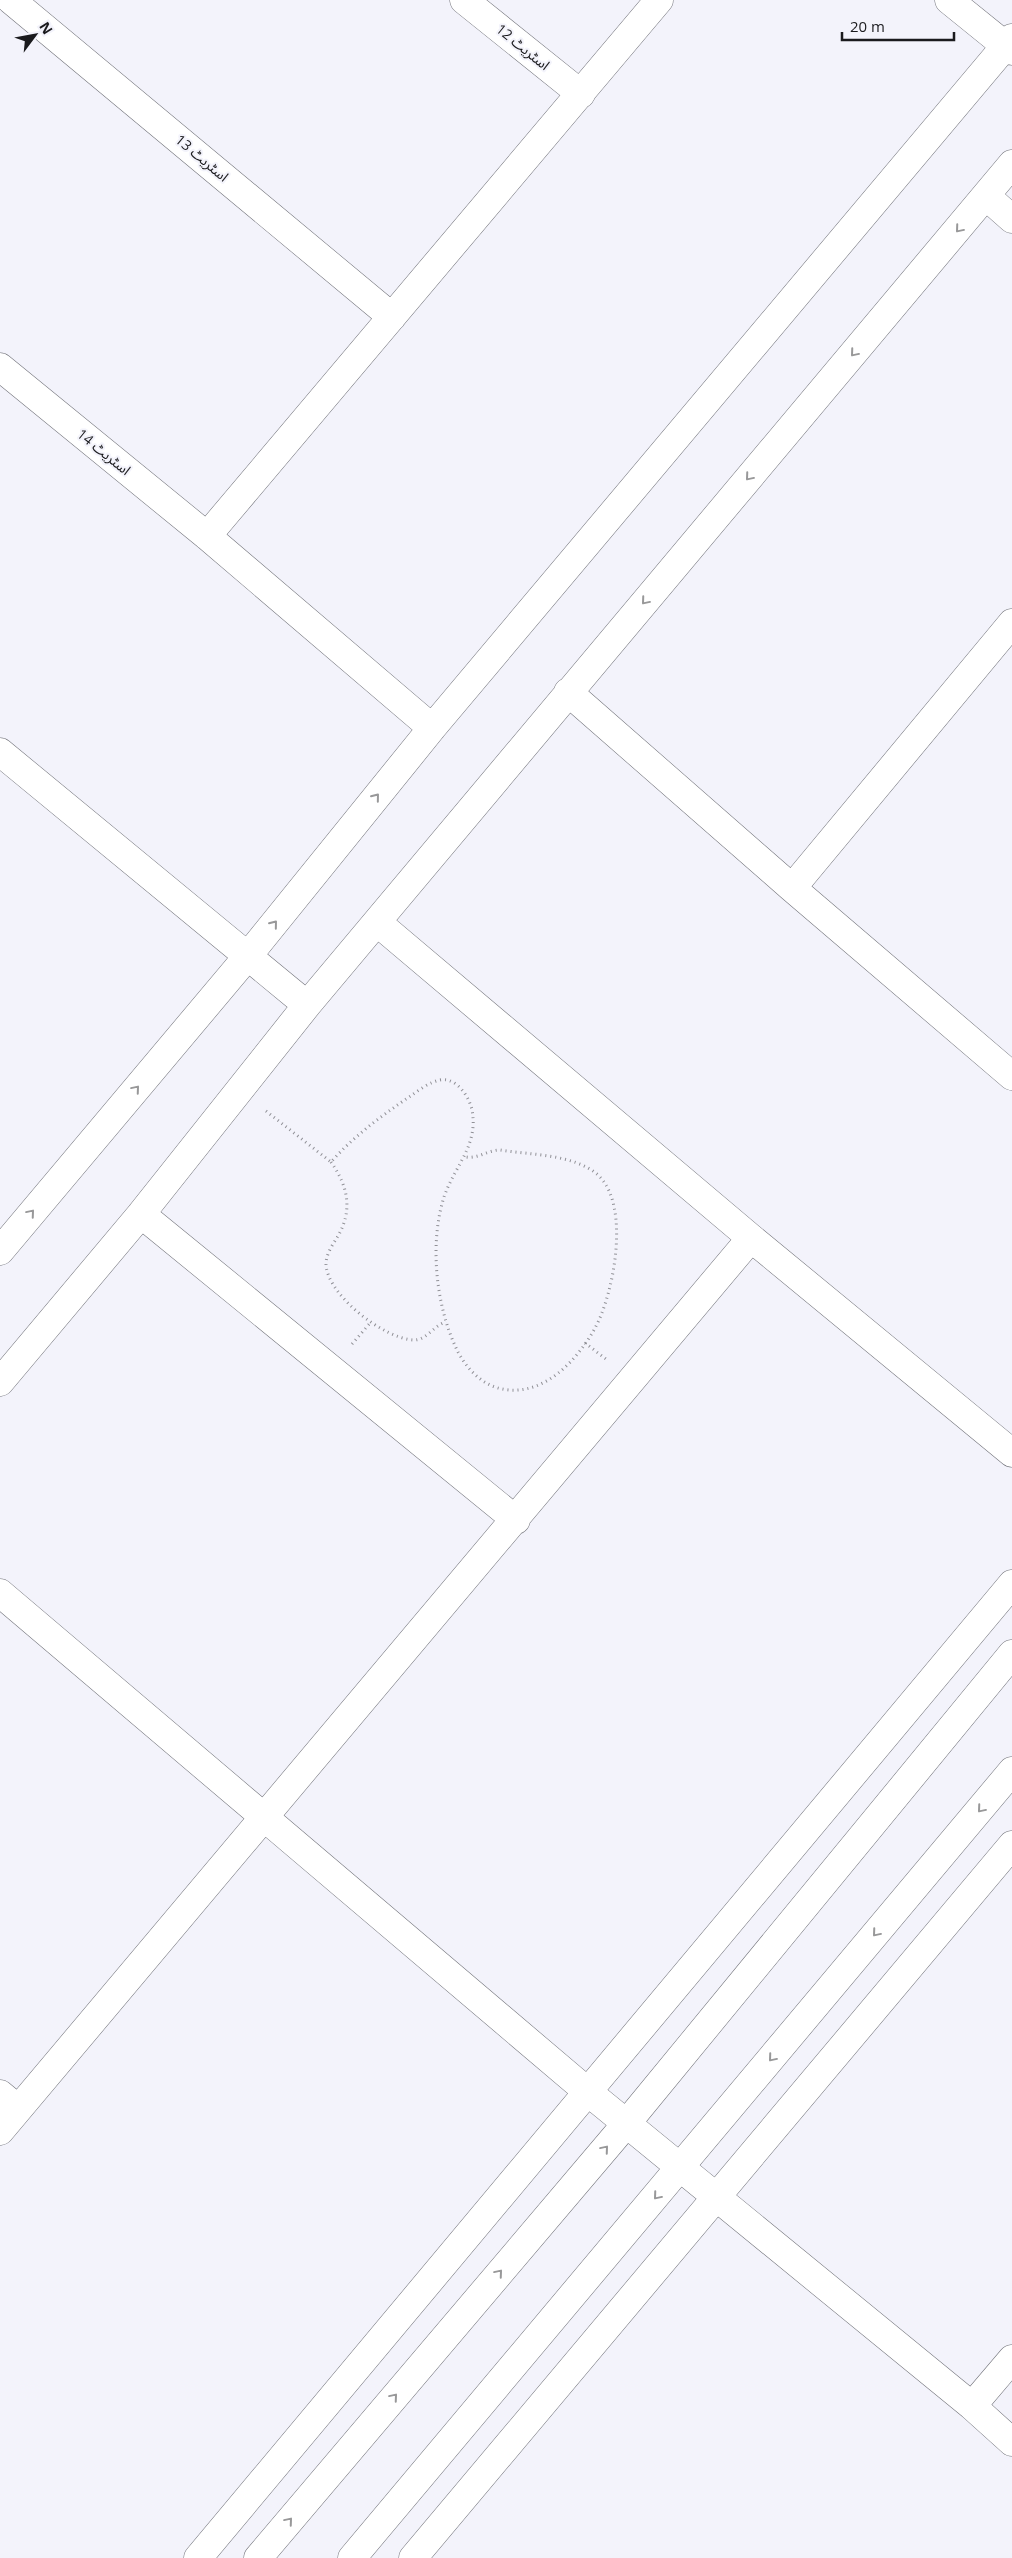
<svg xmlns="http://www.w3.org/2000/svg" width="1012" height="2558" font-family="'Open Sans','Noto Sans Arabic',sans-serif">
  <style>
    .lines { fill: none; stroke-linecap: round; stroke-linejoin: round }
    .minor-casing { stroke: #717279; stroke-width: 29 }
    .path { stroke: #909096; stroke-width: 3; stroke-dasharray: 1 4; stroke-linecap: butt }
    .minor { stroke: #fff; stroke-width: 28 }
    .oneway { stroke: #989899 }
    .labels { text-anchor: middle; stroke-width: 4; stroke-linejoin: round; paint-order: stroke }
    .street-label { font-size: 14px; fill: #1a1a1d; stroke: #f3f3fb }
  </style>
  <rect width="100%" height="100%" fill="#f3f3fb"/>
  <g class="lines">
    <!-- minor casing -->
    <g class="minor-casing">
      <path id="minor" d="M 11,0 L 392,317
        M 464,0 L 581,94
        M 949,0 L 1012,51
        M 986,196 L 1012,219
        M 0,367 L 207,536 L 432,728
        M 207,536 L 659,0
        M 568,692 L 792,888 L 1012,1076
        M 0,752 L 307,1005
        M 792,888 L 1012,623
        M 378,923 L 751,1238 L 1012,1453
        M 141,1214 L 516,1520
        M 0,1251 L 247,957 L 432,728 L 1012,38
        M 0,1382 L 141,1214 L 307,1005 L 1012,164
        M 0,1593 L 588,2092 L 972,2406 L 1012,2442
        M 0,2094 L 18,2109
        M 0,2131 L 751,1238
        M 972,2406 L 1012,2359
        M 198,2558 L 1012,1584
        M 258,2558 L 626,2124 L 1012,1654
        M 352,2558 L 1012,1771
        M 413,2558 L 1012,1845"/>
    </g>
    <!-- path -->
    <path class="path" d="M 266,1111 L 331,1162 C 354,1136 380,1117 409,1097 C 418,1091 429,1082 440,1080 C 456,1077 469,1096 472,1110 C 479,1145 454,1167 444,1197 C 429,1244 436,1308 458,1352 C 469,1372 485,1388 509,1390 C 546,1393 576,1361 594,1330 C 614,1295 631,1205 598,1175 C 574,1154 531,1155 500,1150 C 488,1150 478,1159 466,1157
      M 331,1162 C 348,1186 353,1210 338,1236 C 333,1244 326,1254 326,1264 C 327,1295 384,1339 414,1340 C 427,1340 434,1325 446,1322
      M 585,1343 L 606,1359
      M 352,1344 L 371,1322"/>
    <!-- minor -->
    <use href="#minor" class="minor"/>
  </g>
  <!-- one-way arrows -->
  <defs><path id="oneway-chevron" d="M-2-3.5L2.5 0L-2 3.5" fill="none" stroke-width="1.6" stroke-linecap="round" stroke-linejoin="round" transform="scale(1.25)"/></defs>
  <g class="oneway">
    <use href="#oneway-chevron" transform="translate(959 229) rotate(130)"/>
    <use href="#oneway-chevron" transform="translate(854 353) rotate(130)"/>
    <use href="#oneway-chevron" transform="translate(749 477) rotate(130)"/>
    <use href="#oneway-chevron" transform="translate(645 601) rotate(130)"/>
    <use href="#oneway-chevron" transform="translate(376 797) rotate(-51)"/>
    <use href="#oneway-chevron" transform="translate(274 924) rotate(-51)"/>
    <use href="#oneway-chevron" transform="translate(136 1089) rotate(-50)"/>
    <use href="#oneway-chevron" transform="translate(31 1213) rotate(-50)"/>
    <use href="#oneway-chevron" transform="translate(981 1809) rotate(130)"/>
    <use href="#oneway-chevron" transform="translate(876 1933) rotate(130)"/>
    <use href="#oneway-chevron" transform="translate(772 2058) rotate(130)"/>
    <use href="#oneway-chevron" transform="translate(605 2149) rotate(-50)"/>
    <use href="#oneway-chevron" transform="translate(657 2196) rotate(130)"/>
    <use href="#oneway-chevron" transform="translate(499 2273) rotate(-50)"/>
    <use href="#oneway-chevron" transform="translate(394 2397) rotate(-50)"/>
    <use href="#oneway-chevron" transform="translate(289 2521) rotate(-50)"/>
  </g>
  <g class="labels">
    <!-- street labels -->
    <g class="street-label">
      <text transform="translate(523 47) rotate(39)" y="5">اسٹریٹ 12</text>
      <text transform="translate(202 158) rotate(40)" y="5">اسٹریٹ 13</text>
      <text transform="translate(104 452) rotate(39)" y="5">اسٹریٹ 14</text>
    </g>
  </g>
  <!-- north arrow -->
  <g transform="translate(35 35) rotate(58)" stroke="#f3f3fb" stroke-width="4" paint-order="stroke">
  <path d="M0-4L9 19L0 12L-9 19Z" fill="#1a1a1d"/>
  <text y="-8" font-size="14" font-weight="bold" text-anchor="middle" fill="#1a1a1d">N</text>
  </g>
  <!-- scale -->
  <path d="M842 32v8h112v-8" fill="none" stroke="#1a1a1d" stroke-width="2.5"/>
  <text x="850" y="32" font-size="15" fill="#1a1a1d" stroke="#f3f3fb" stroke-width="4" paint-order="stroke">20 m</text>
</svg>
